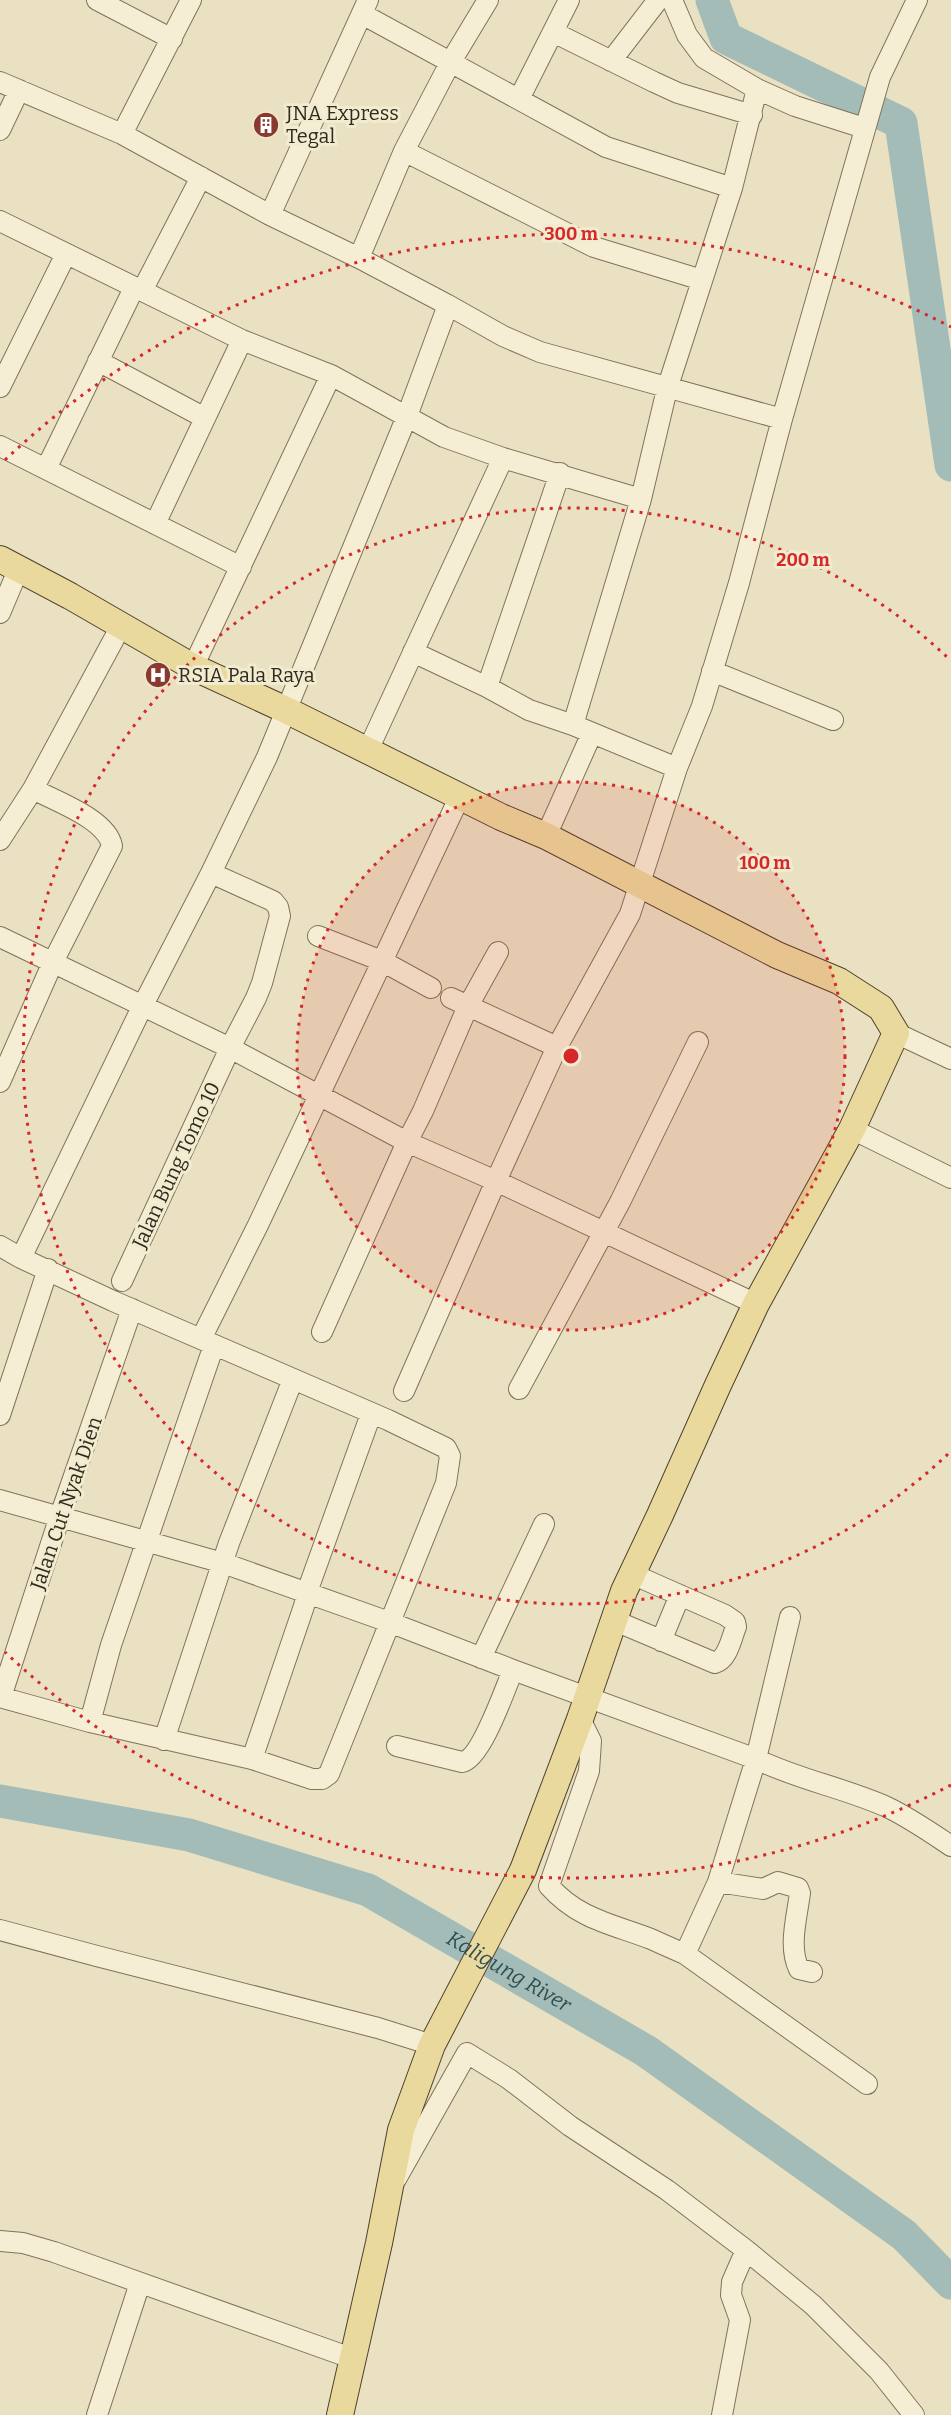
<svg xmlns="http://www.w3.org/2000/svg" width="951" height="2415" font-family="Bitter,serif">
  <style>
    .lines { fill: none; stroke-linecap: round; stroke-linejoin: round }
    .river { stroke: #a4bcb7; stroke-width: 33 }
    .minor-casing { stroke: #81735b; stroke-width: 22 }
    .major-casing { stroke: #4f412f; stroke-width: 28 }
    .minor { stroke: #f5eed4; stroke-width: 20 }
    .major { stroke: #ead99c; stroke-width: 26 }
    .ring { fill: none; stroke: #d62828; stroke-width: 3; stroke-dasharray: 3 6 }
    .labels { text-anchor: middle; stroke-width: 6; stroke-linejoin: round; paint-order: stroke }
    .poi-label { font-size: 20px; fill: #322a1e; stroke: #f1ebd0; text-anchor: start }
    .street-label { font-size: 20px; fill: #322a1e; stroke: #f1ebd0 }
    .water-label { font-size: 21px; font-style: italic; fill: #2e4f51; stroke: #f1ebd0 }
    .centre { fill: #d62828; stroke: #f1ebd0; stroke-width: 3 }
    .ring-label { font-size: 18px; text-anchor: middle; font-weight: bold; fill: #d62828; stroke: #f1ebd0; stroke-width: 6; stroke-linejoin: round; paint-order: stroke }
  </style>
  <rect width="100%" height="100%" fill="#e9e1c2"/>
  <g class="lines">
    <!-- river -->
    <g class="river">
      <path d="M 712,0 L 726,38 L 901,123 L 951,465"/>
      <path id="s1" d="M 0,1801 L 189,1835 L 368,1890 L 646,2051 L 904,2235 L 951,2283"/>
    </g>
    <!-- minor casing -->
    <g class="minor-casing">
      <path id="minor" d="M 97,0 L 172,39
        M 672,0 L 687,35 L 704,58 L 757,89 L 795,106 L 864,128
        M 362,14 L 606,147 L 732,188
        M 553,32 L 654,82 L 678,93 L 752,115
        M 611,61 L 658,0
        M 0,82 L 122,134 L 270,215 L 359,258 L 448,305
        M 519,99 L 569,0
        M 0,130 L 19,90
        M 122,134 L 191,0
        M 404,151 L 594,247 L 702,280
        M 270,215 L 368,0
        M 0,221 L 242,340 L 331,375 L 444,437 L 503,458 L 641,499
        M 359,258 L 404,151 L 450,63 L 488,0
        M 142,291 L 201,177
        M 98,361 L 205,418
        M 0,387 L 66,254
        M 0,446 L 241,567
        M 46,469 L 134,288
        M 155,524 L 242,340
        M 0,613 L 19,568
        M 413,652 L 487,687 L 529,710 L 573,725 L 677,768
        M 193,667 L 331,375
        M 712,671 L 833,720
        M 487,687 L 560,473
        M 573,725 L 641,499 L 667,389 L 732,188 L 757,89
        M 368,750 L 503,458
        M 546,836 L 592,733
        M 0,840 L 33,789 L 121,626
        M 318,936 L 382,961 L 431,988
        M 0,937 L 230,1048 L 407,1142 L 496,1181 L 557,1047 L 630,914 L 677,768 L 702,706 L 739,583 L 782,419 L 880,77 L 917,0
        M 451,998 L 557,1047
        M 896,1033 L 951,1059
        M 0,1082 L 53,962 L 112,846 C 107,819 55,801 33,789
        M 852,1129 L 951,1178
        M 0,1246 L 21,1258 L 143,1005 L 211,873 L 267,757 L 407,416 L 448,305 L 503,336 L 540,352 L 782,419
        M 21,1258 L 113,1301 L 388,1420 L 446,1448 L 450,1456 L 446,1483 L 329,1774 L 322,1779 L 312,1779 L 252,1759 L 90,1722 L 111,1645 L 214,1345
        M 122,1281 L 230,1048 L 256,998 L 262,983 L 280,916 L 278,907 L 273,901 L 211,873
        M 322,1332 L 407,1142 L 423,1111 L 468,1006 L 498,952
        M 201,1339 L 258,1225 L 460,796
        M 519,1389 L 620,1202 L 698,1042
        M 404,1391 L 496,1181 L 756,1304
        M 0,1415 L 48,1269
        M 0,1500 L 223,1563 L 389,1622 L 513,1670 L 756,1759 C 799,1780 845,1788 887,1807 C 910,1818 930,1832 951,1846
        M 613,1620 L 715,1663 C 728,1659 731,1639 736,1627 L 735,1622 L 725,1615 L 632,1574
        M 661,1641 L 680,1595
        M 481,1658 L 544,1524
        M 0,1697 L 90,1722
        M 1,1697 L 60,1516 L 132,1309
        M 580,1719 L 591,1741 L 589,1771 L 549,1886 C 578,1919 612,1924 651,1939 C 662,1944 673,1949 685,1954 L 718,1882 L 756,1759 L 790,1617
        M 164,1740 L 229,1543 L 293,1379
        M 397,1746 L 462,1762 C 481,1759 505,1689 513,1670
        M 252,1759 L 304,1606 L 307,1592 L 371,1414
        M 718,1882 L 763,1889 L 778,1882 L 798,1888 L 800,1893 C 797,1917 788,1947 799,1969 L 812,1972
        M 0,1930 L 97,1956 L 378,2028 L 432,2045
        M 685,1954 L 867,2084
        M 396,2179 L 467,2053 L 509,2079 L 570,2126 L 667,2190 L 746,2250 L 813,2305 L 879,2371 L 914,2415
        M 0,2241 L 23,2243 L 54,2252 L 354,2359
        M 97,2415 L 140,2283
        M 722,2415 L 740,2320 L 731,2295 L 732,2282 L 746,2250"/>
    </g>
    <!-- major casing -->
    <g class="major-casing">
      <path id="major" d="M 0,559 L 70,596 L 193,667 L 286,710 L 501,817 L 546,836 L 777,955 L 839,981 L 881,1008 L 896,1033 L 852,1129 L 756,1304 L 718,1385 L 660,1515 L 624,1591 L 580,1719 L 523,1870 L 432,2045 L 401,2130 L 379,2243 L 340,2415"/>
    </g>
    <!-- minor -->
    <use href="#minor" class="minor"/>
    <!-- major -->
    <use href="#major" class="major"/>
  </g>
  <!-- distance rings -->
  <circle cx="571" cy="1056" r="274" fill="#d62828" fill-opacity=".12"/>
  <g class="ring">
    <circle cx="571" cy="1056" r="274"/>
    <path d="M948 1454A548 548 0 1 1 948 658"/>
    <path d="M951 1785A822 822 0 0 1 5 1652M5 460A822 822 0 0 1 951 327"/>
  </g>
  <!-- icons -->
  <defs>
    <g id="building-disc" transform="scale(1.35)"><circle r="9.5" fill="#8a3930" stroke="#f1ebd0"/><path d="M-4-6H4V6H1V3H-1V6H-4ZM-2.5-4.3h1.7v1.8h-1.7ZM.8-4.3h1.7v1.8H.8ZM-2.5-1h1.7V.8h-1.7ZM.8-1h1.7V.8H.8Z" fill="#fff"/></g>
    <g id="hospital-disc" transform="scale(1.35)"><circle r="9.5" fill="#8a3930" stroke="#f1ebd0"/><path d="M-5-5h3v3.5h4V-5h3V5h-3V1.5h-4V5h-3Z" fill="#fff"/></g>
  </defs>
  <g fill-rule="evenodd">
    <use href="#building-disc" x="266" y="125"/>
    <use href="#hospital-disc" x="158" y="675"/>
  </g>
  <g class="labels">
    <!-- poi labels -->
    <g class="poi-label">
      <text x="286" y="120">JNA Express<tspan x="286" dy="23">Tegal</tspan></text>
      <text x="178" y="682">RSIA Pala Raya</text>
    </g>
    <!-- street labels -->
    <g class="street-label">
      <text transform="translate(176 1165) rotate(-65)" y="7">Jalan Bung Tomo 10</text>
      <text transform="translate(66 1503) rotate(-71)" y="7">Jalan Cut Nyak Dien</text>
    </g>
    <!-- water labels -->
    <g class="water-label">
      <text dy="7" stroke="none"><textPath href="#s1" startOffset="542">Kaligung River</textPath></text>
    </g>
  </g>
  <circle cx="571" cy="1056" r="9" class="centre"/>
  <g class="ring-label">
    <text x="571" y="240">300 m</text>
    <text x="803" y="566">200 m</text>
    <text x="765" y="869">100 m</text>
  </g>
</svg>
